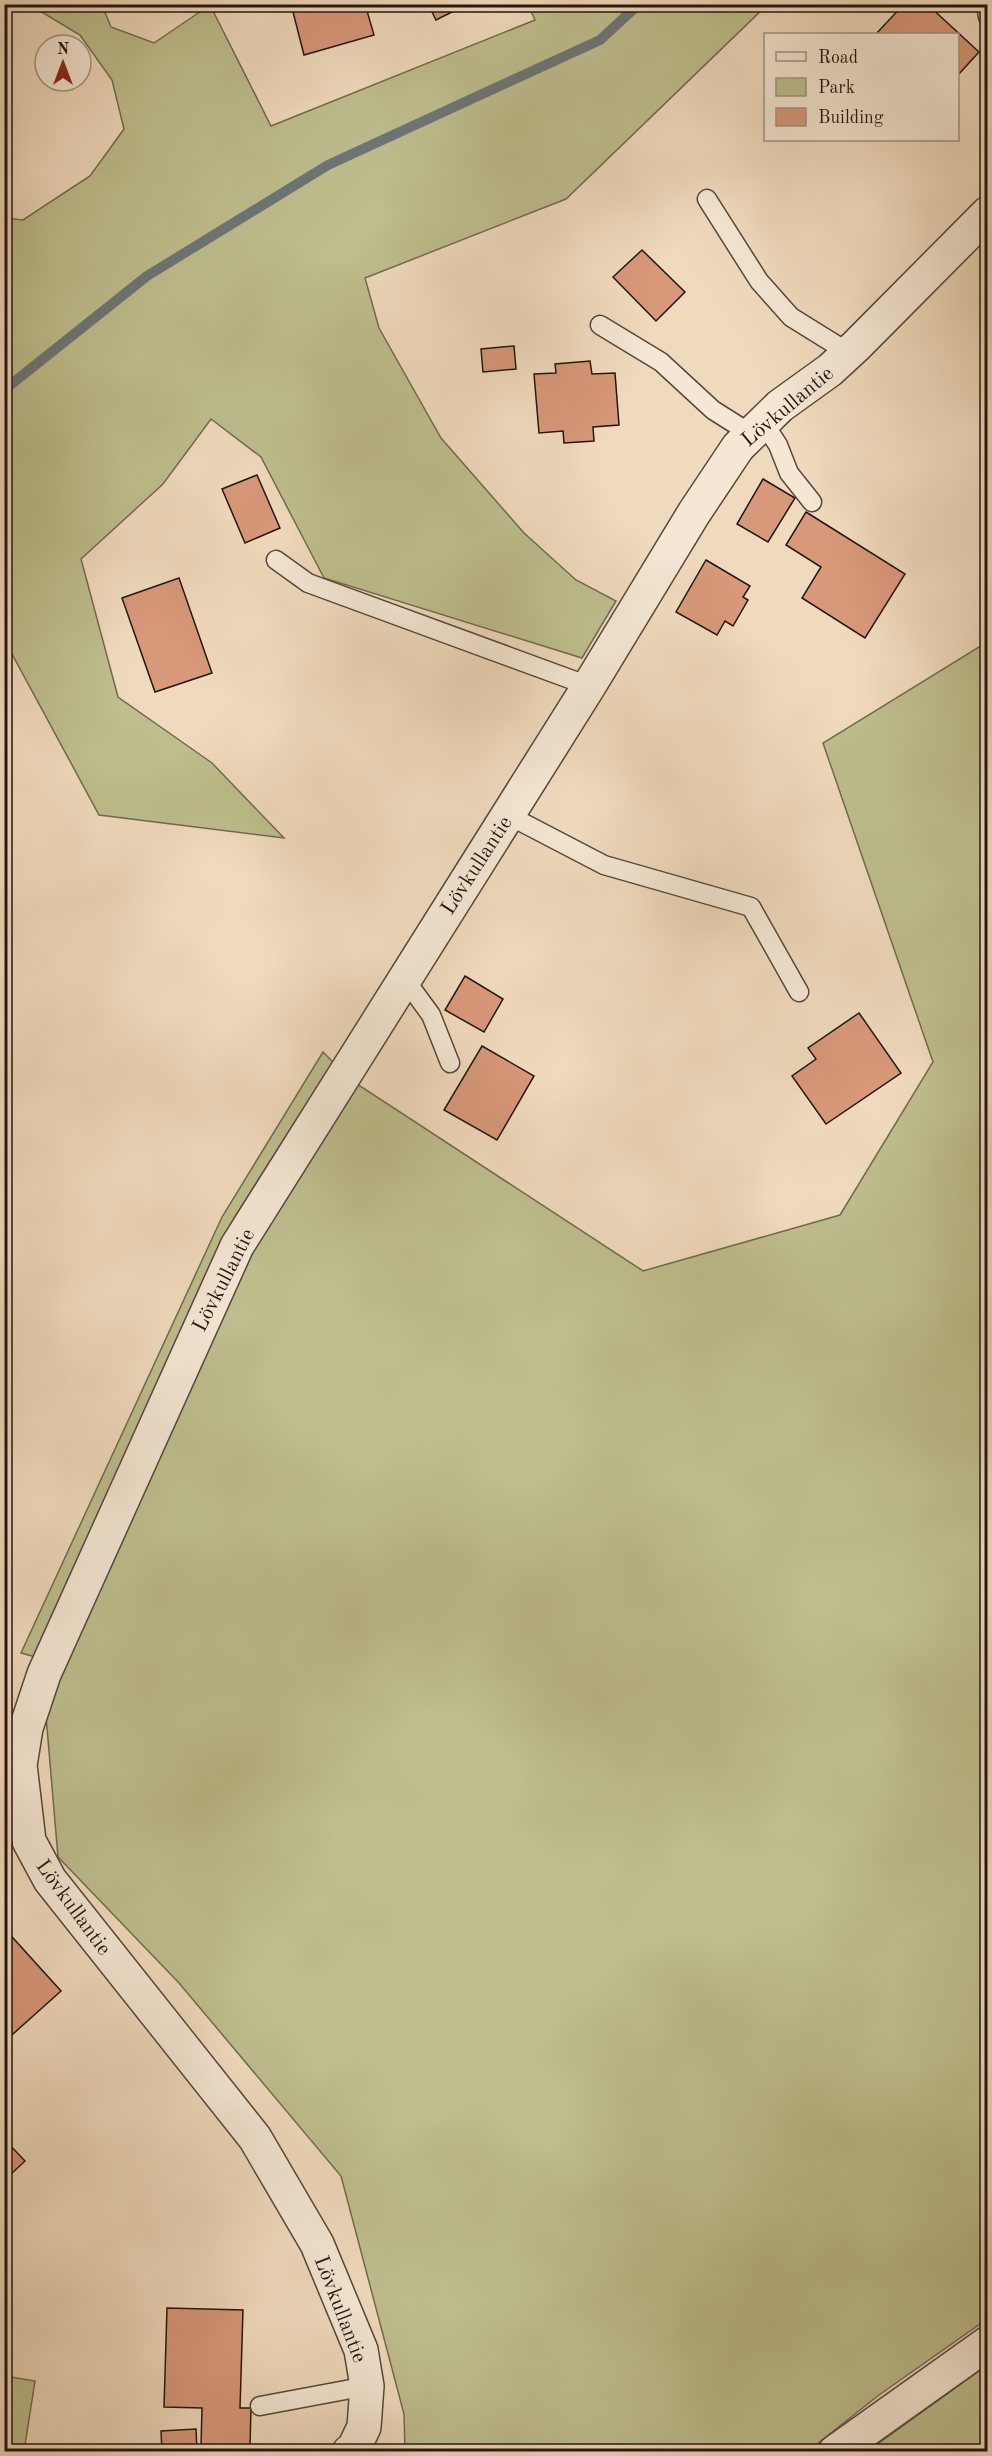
<svg xmlns="http://www.w3.org/2000/svg" width="992" height="2456" font-family="'Old Standard TT',serif">
  <style>
    .green { fill: #bebe8e; stroke: #706a50; stroke-width: 1.5 }
    .lines { fill: none; stroke-linecap: round; stroke-linejoin: round }
    .stream { stroke: #6c7777; stroke-width: 10 }
    .building { fill: #d8987a; stroke: #211611; stroke-width: 1.5 }
    .lane-casing { stroke: #55473c; stroke-width: 21 }
    .street-casing { stroke: #55473c; stroke-width: 36 }
    .lane { stroke: #f5e7d4; stroke-width: 18 }
    .street { stroke: #f5e7d4; stroke-width: 33 }
    .labels { text-anchor: middle; stroke-width: 5; stroke-linejoin: round; paint-order: stroke }
    .street-label { font-size: 21px; fill: #211611; stroke: #f5e7d4 }
  </style>
  <rect width="100%" height="100%" fill="#f0dabd"/>
  <filter id="stains"><feTurbulence type="fractalNoise" baseFrequency=".00333" numOctaves="4"/><feColorMatrix values="0 0 0 0 .2 0 0 0 0 .09 0 0 0 0 .02 0 0 0 .5 -.17"/></filter>
  <radialGradient id="worn" r=".72"><stop offset=".6" stop-color="#630" stop-opacity="0"/><stop offset="1" stop-color="#630" stop-opacity=".3"/></radialGradient>
  <!-- green -->
  <path class="green" d="M 30,5 L 102,5 L 111,27 L 154,43 L 210,5 L 271,126 L 535,20 L 528,5 L 767,5 L 566,199 L 365,278 L 379,328 L 441,438 L 524,533 L 576,580 L 616,601 L 582,658 L 324,578 L 261,457 L 211,419 L 163,484 L 81,559 L 118,697 L 212,763 L 284,838 L 99,815 L 5,641 L 5,218 L 23,220 L 90,176 L 124,129 L 112,80 L 80,35 Z
    M 987,642 L 987,2319 L 879,2395 L 808,2451 L 405,2451 L 404,2414 L 341,2176 L 179,1983 L 58,1857 L 46,1716 L 58,1664 L 242,1257 L 348,1078 L 643,1271 L 840,1215 L 933,1062 L 823,743 Z
    M 323,1052 L 333,1062 L 234,1218 L 39,1658 L 21,1653 L 222,1217 Z
    M 987,2365 L 987,2451 L 868,2451 L 982,2369 Z
    M 5,2376 L 35,2381 L 24,2451 L 5,2451 Z"/>
  <g class="lines">
    <!-- stream -->
    <path class="stream" d="M 4,390 L 147,276 L 328,165 L 600,40 L 639,4"/>
  </g>
  <!-- building -->
  <path class="building" d="M 319,4 L 365,4 L 374,35 L 304,55 L 293,12 Z
    M 428,4 L 468,4 L 436,20 Z
    M 904,4 L 927,4 L 979,52 L 958,75 L 958,34 L 876,34 Z
    M 642,250 L 685,292 L 656,321 L 613,277 Z
    M 514,346 L 516,369 L 483,372 L 481,349 Z
    M 590,361 L 592,374 L 615,373 L 619,425 L 593,427 L 594,441 L 564,443 L 563,431 L 539,433 L 534,374 L 556,373 L 555,364 Z
    M 257,475 L 280,528 L 245,543 L 222,489 Z
    M 763,479 L 795,498 L 768,542 L 737,524 Z
    M 806,512 L 905,574 L 865,638 L 802,598 L 821,567 L 786,545 Z
    M 706,560 L 750,586 L 743,597 L 748,600 L 733,626 L 725,621 L 717,635 L 676,612 Z
    M 179,578 L 212,673 L 155,692 L 122,598 Z
    M 465,976 L 503,999 L 484,1032 L 445,1010 Z
    M 859,1013 L 901,1073 L 826,1124 L 792,1076 L 816,1059 L 808,1048 Z
    M 482,1046 L 534,1076 L 497,1140 L 444,1110 Z
    M 4,1928 L 61,1991 L 4,2042 Z
    M 4,2139 L 25,2161 L 10,2175 L 4,2170 Z
    M 167,2308 L 243,2310 L 240,2408 L 251,2408 L 250,2447 L 201,2446 L 202,2408 L 164,2407 Z
    M 196,2429 L 197,2452 L 162,2452 L 161,2431 Z"/>
  <g class="lines">
    <!-- lane casing -->
    <g class="lane-casing">
      <path id="lane" d="M 986,4 L 988,17
        M 707,199 L 759,281 L 791,317 L 849,353
        M 600,325 L 661,362 L 713,410 L 751,434
        M 763,422 L 778,445 L 789,473 L 812,502
        M 276,560 L 308,583 L 589,686
        M 508,815 L 604,865 L 751,907 L 799,992
        M 404,978 L 431,1015 L 450,1063
        M 260,2406 L 367,2386"/>
    </g>
    <!-- street casing -->
    <g class="street-casing">
      <path id="street" d="M 349,2452 L 354,2448 L 364,2427 L 367,2386 L 361,2350 L 317,2244 L 255,2138 L 50,1880 L 29,1841 L 20,1765 L 26,1728 L 44,1674 L 237,1246 L 589,686 L 694,513 L 738,447 L 780,406 L 830,370 L 856,346 L 988,213
        M 835,2452 L 988,2343"/>
    </g>
    <!-- lane -->
    <use href="#lane" class="lane"/>
    <!-- street -->
    <use href="#street" class="street"/>
  </g>
  <g class="labels">
    <!-- street labels -->
    <g class="street-label">
      <text transform="translate(787 406) rotate(-40)" y="7">Lövkullantie</text>
      <text transform="translate(476 865) rotate(-57)" y="7">Lövkullantie</text>
      <text transform="translate(223 1280) rotate(-63)" y="7">Lövkullantie</text>
      <text transform="translate(74 1907) rotate(54)" y="7">Lövkullantie</text>
      <text transform="translate(341 2309) rotate(69)" y="7">Lövkullantie</text>
    </g>
  </g>
  <!-- margin -->
  <rect width="992" height="2456" fill="none" stroke="#f0dabd" stroke-width="24"/>
  <rect x="6" y="6" width="980" height="2444" fill="none" stroke="#211611" stroke-width="3"/>
  <rect x="12" y="12" width="968" height="2432" fill="none" stroke="#211611" stroke-width="1.5"/>
  <!-- legend -->
  <rect x="764" y="33" width="195" height="108" fill="#f5e7d4" stroke="#a09386" stroke-width="1.5"/>
  <rect x="776" y="52" width="30" height="9" fill="#f5e7d4" stroke="#a09386" stroke-width="1.5"/>
  <text x="818" y="63" font-size="18" fill="#211611">Road</text>
  <rect x="776" y="78" width="30" height="18" fill="#bebe8e" stroke="#a09386" stroke-width="1.5"/>
  <text x="818" y="93" font-size="18" fill="#211611">Park</text>
  <rect x="776" y="108" width="30" height="18" fill="#d8987a" stroke="#a09386" stroke-width="1.5"/>
  <text x="818" y="123" font-size="18" fill="#211611">Building</text>
  <!-- north arrow -->
  <g transform="translate(63 63)"><circle r="28" fill="#f5e7d4" stroke="#a09386" stroke-width="1.5"/>
  <path d="M0-4.5L10 22L0 15L-10 22Z" fill="#8f2418"/>
  <text y="-9" font-size="16" font-weight="bold" text-anchor="middle" fill="#211611">N</text>
  </g>
  <rect width="100%" height="100%" filter="url(#stains)"/>
  <rect width="100%" height="100%" fill="url(#worn)"/>
</svg>
